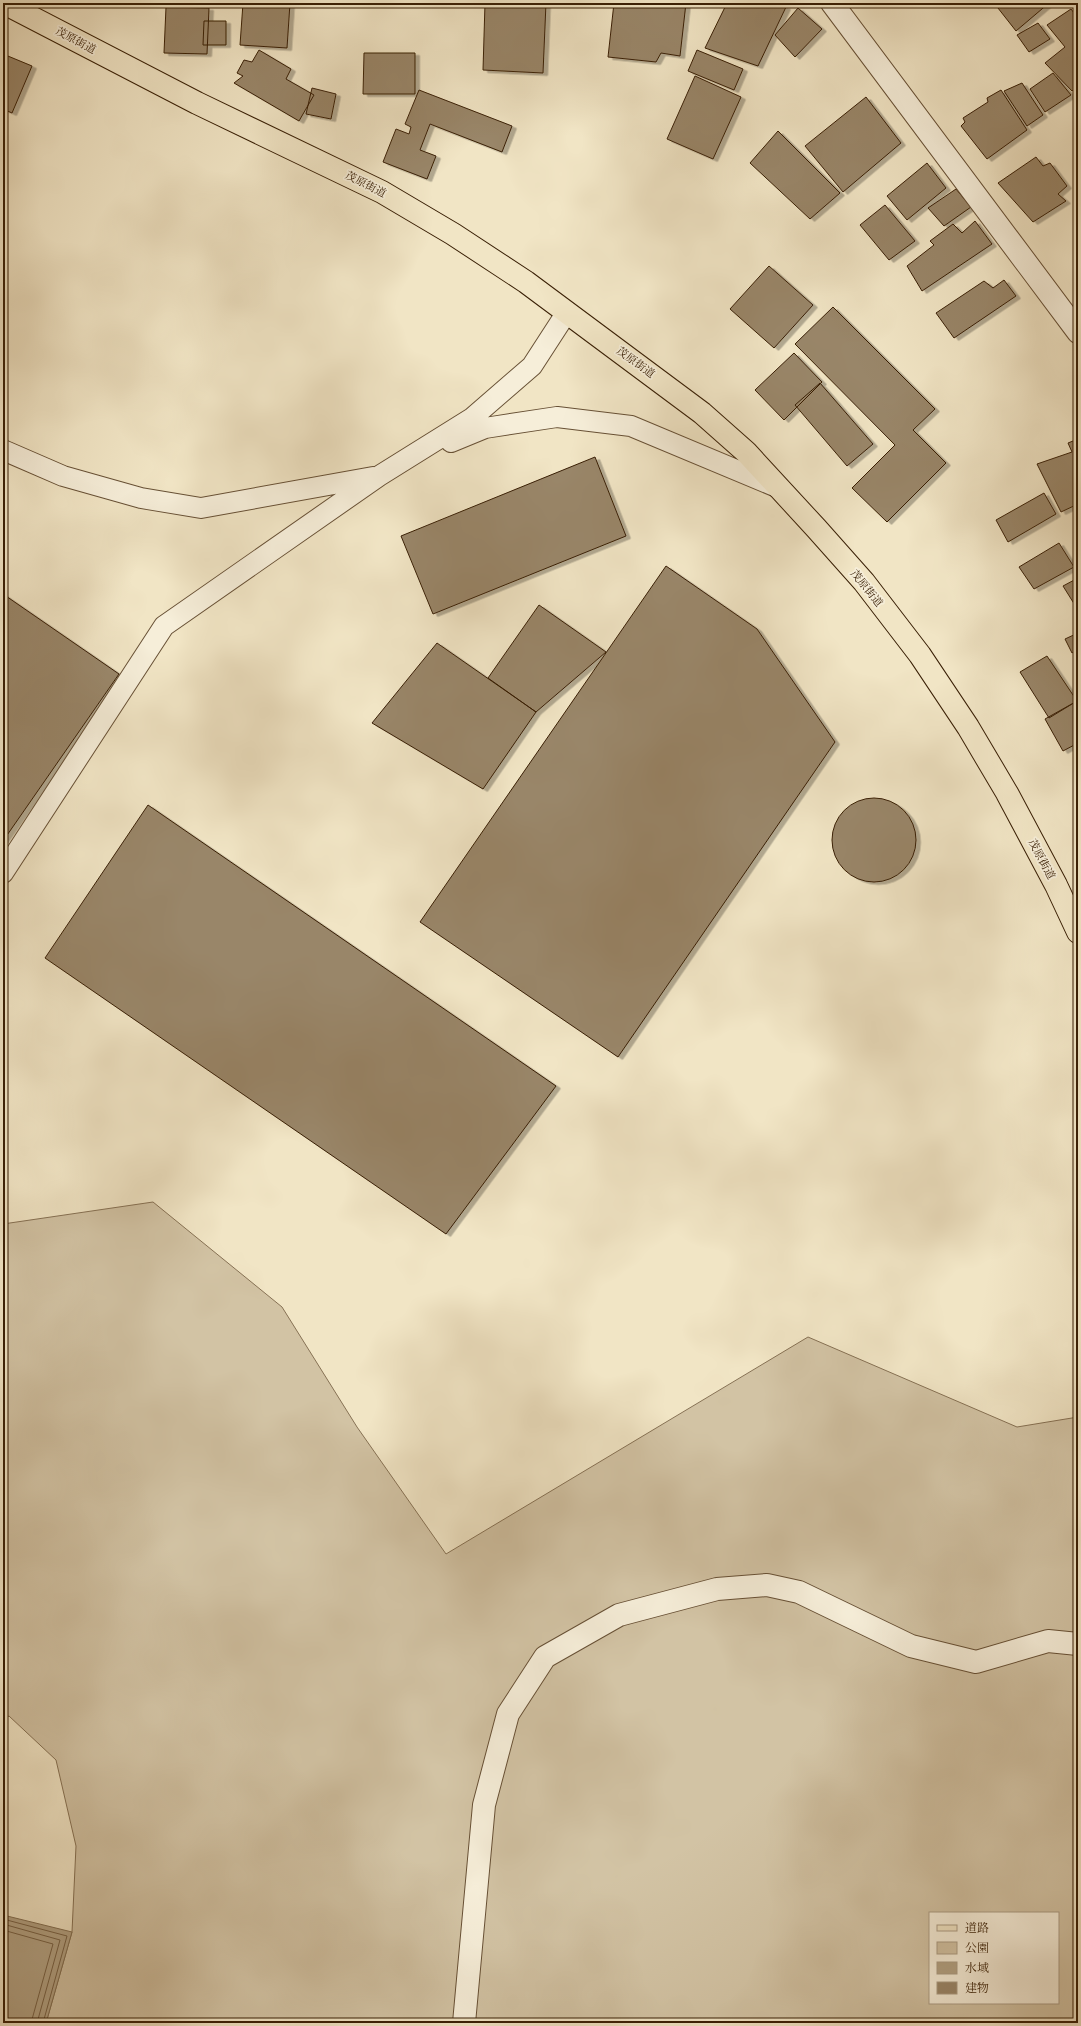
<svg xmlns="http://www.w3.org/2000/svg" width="1081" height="2026" font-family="'IM FELL English','Noto Serif JP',serif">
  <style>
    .green { fill: #d2c3a4; stroke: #867154; fill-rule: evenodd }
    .water { fill: #b2a284; stroke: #826e51 }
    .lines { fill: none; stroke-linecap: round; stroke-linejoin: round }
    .shore { stroke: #766044; stroke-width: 1 }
    .building { fill: #998669; stroke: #391f05; filter: url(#shadow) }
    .lane-casing { stroke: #675035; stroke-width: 22 }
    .street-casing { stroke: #675035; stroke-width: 24 }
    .primary-casing { stroke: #391f05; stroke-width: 24 }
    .lane { stroke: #f6eed9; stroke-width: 20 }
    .street { stroke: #f6eed9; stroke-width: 22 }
    .primary { stroke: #f1e5c5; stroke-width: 22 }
    .labels { text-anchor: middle; stroke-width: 3.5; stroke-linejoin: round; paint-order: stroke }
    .street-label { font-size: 11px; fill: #391f05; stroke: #f6eed9 }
  </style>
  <defs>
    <filter id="shadow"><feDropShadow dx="4.5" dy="2.5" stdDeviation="0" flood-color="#0004"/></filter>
  </defs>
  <rect width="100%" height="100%" fill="#f1e5c5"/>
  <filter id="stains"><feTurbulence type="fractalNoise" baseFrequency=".005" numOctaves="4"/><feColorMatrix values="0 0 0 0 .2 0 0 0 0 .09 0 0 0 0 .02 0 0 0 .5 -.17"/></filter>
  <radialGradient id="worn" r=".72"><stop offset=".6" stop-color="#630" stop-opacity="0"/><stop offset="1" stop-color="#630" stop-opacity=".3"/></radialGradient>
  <!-- green -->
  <path class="green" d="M 153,1202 L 282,1307 L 357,1427 L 446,1554 L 808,1337 L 1017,1427 L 1078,1417 L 1078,2023 L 46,2023 L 72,1932 L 76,1846 L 56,1760 L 9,1716 L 3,1719 L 3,1224 ZM 930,1913 L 1058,1913 L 1058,2003 L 930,2003 Z"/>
  <!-- water -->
  <path class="water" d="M 3,1915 L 72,1932 L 46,2023 L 3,2023 Z"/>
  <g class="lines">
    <!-- shore -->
    <path class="shore" d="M 3,1919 L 67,1936 L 43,2023
      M 3,1924 L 60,1940 L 37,2023
      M 3,1930 L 53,1944 L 31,2023"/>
  </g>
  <!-- building -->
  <path class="building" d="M 243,3 L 290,3 L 287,48 L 240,45 Z
    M 485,3 L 546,3 L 543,73 L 483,70 Z
    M 614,3 L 686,3 L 680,56 L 661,53 L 656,62 L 608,57 Z
    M 727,3 L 776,3 L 786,7 L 758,66 L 705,48 Z
    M 994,3 L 1049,3 L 1016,31 Z
    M 166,7 L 209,8 L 207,54 L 164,53 Z
    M 798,8 L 822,29 L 795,57 L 775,35 Z
    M 1071,9 L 1078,18 L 1078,86 L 1072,91 L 1045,63 L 1065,47 L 1047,25 Z
    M 204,21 L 226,21 L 226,45 L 203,45 Z
    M 1038,23 L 1050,39 L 1029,52 L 1017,35 Z
    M 259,50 L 291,69 L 286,79 L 314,95 L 299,121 L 234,83 L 243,76 L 237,73 L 244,60 L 252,62 Z
    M 697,50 L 743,69 L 734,90 L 688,71 Z
    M 364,53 L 415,53 L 415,94 L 363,94 Z
    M 3,54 L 32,66 L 12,113 L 3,109 Z
    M 1053,73 L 1071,95 L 1045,112 L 1030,89 Z
    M 695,76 L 741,97 L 713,159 L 667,139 Z
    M 1022,83 L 1043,115 L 1027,126 L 1004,91 Z
    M 312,88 L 336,94 L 331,119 L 306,114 Z
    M 419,90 L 512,126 L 502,152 L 430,124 L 420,150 L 436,156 L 427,179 L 383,162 L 396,129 L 409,134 L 411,127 L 405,124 Z
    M 1001,90 L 1027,130 L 987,159 L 961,126 L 965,122 L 963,118 L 988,102 L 987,98 Z
    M 866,97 L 901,143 L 843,192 L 805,146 Z
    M 778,131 L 840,193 L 810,219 L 750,163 Z
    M 1036,157 L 1043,166 L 1050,163 L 1067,186 L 1058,194 L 1066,201 L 1033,222 L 998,183 Z
    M 927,163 L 946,188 L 907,220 L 887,196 Z
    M 956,189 L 971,207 L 944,226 L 928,208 Z
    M 885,205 L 915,241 L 889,260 L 860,225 Z
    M 975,221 L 992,244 L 922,291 L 907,266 L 934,245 L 930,241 L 953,224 L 962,233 Z
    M 769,266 L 813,305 L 774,348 L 730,309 Z
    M 1004,280 L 1016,296 L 954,338 L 936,313 L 984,281 L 993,288 Z
    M 833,307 L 935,409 L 913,430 L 946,463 L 887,522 L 852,488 L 895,445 L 795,344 Z
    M 794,353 L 822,382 L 784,420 L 755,390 Z
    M 820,383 L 873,444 L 847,466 L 795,405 Z
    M 1078,439 L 1078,504 L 1061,512 L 1037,464 L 1072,452 L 1068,443 Z
    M 595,457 L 626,536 L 433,614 L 401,536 Z
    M 1044,493 L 1056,514 L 1008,542 L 996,520 Z
    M 1059,543 L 1074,567 L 1034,589 L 1019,567 Z
    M 666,566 L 757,629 L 835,742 L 618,1057 L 420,922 Z
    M 1078,578 L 1078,610 L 1063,586 Z
    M 3,594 L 119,674 L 3,841 Z
    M 539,605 L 606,652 L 536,712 L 488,678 Z
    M 1078,633 L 1078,649 L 1072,653 L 1065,639 Z
    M 437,643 L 536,712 L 483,789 L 372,723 Z
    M 1047,656 L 1077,701 L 1049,718 L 1020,672 Z
    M 1077,701 L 1078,743 L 1063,751 L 1045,719 Z
    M832 840a42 42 0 1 1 84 0a42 42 0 1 1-84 0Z
    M 148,805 L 556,1086 L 446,1234 L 45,958 Z"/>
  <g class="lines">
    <!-- lane casing -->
    <g class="lane-casing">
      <path id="lane" d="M 451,442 L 485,428 L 557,417 L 631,426 L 777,487
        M 3,450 L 63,476 L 141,498 L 201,508 L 373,477
        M 3,873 L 164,626 L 379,476 L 472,418 L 532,366 L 567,312"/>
    </g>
    <!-- street casing -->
    <g class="street-casing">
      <path id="street" d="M 832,3 L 1078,332
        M 464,2023 L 484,1805 L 508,1714 L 545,1657 L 619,1615 L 717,1589 L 767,1585 L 799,1592 L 911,1646 L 976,1662 L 1048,1641 L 1078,1644"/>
    </g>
    <!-- primary casing -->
    <g class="primary-casing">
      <path id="primary" d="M 4,3 L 197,103 L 382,192 L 453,234 L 526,282 L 702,413 L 746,452 L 816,528 L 864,582 L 920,655 L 968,727 L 1007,793 L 1056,885 L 1078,932"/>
    </g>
    <!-- lane -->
    <use href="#lane" class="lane"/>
    <!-- street -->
    <use href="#street" class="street"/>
    <!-- primary -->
    <use href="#primary" class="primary"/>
  </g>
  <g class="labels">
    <!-- street labels -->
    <g class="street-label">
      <text transform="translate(76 40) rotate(28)" y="4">茂原街道</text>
      <text transform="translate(366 184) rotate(27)" y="4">茂原街道</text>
      <text transform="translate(636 362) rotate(36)" y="4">茂原街道</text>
      <text transform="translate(867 588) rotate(51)" y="4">茂原街道</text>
      <text transform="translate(1042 859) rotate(62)" y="4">茂原街道</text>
    </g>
  </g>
  <!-- margin -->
  <rect width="1081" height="2026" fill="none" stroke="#f1e5c5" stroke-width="16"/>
  <rect x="4" y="4" width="1073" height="2018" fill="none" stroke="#391f05" stroke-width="2"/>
  <rect x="8" y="8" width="1065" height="2010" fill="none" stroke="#391f05"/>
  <!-- legend -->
  <rect x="929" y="1912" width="130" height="92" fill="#f6eed9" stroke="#aa9b84"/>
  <rect x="937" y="1925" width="20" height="6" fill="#f1e5c5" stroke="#aa9b84"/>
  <text x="965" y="1932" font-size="12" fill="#391f05">道路</text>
  <rect x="937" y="1942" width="20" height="12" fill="#d2c3a4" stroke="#aa9b84"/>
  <text x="965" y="1952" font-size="12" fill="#391f05">公園</text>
  <rect x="937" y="1962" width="20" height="12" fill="#b2a284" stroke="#aa9b84"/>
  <text x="965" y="1972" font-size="12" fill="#391f05">水域</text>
  <rect x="937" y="1982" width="20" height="12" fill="#998669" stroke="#aa9b84"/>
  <text x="965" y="1992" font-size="12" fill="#391f05">建物</text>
  <rect width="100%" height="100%" filter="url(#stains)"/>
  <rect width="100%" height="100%" fill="url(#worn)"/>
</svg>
